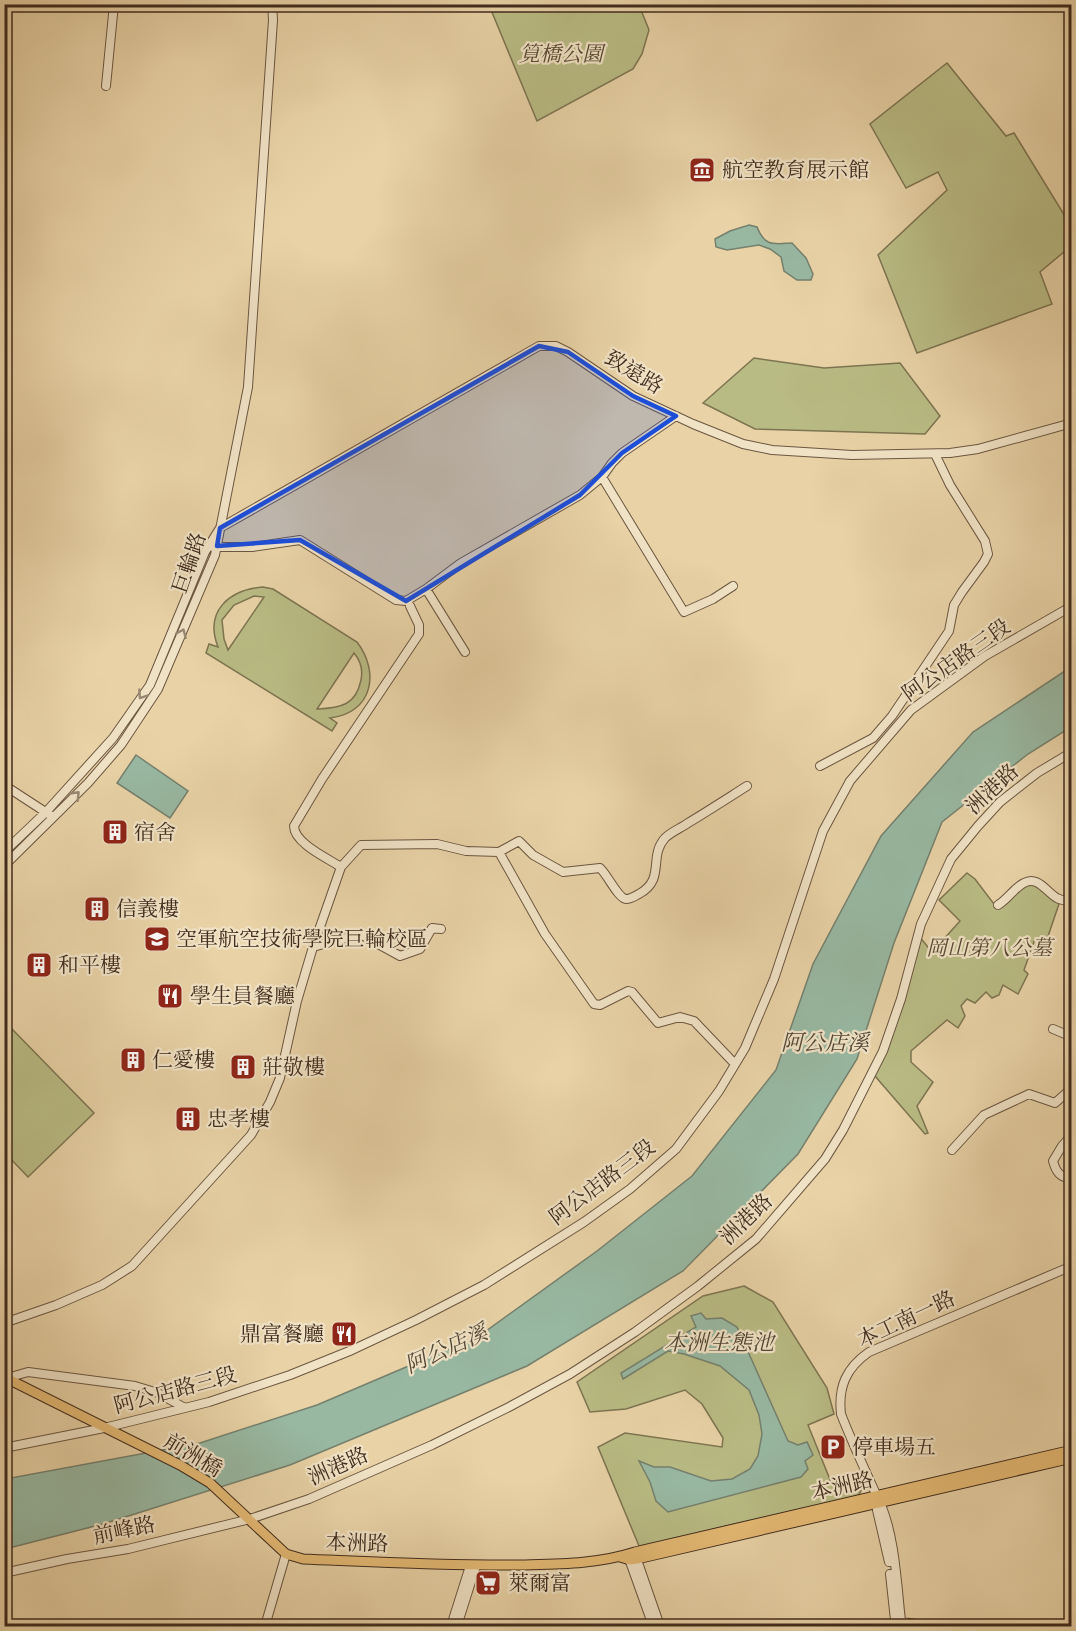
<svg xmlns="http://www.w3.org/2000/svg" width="1076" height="1631" font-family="'Old Standard TT','Noto Serif TC',serif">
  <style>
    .green { fill: #b9bb84; stroke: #7d7451; stroke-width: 1.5; fill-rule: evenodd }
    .water { fill: #98b8a2; stroke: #75806d; stroke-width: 1.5 }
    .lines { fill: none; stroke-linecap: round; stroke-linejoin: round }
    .minor-casing { stroke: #6b5640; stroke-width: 10 }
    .major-casing { stroke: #412c1e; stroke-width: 11 }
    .minor { stroke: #f0e2c5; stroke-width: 8 }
    .major { stroke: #e4b973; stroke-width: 9 }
    .oneway { stroke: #988772 }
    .marked { fill: #1d4ed8; fill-opacity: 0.2; stroke: #1d4ed8; stroke-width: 4.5; stroke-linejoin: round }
    .labels { text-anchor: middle; stroke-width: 4.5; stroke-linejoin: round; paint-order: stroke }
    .park-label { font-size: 21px; font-style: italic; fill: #594932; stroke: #f0e2c5 }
    .poi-label { font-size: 21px; fill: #412c1e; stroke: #f0e2c5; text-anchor: start }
    .street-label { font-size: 21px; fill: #412c1e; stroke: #f0e2c5 }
    .water-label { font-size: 22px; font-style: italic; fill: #524838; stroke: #f0e2c5 }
  </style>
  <rect width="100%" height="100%" fill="#e8d2a6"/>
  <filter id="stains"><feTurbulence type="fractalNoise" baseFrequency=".00333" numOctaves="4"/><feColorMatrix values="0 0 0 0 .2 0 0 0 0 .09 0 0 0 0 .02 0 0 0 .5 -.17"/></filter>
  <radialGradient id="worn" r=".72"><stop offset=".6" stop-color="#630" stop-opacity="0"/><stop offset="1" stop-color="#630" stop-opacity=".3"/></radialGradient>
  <!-- green -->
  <path class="green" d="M 489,5 L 639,5 L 649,30 L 642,54 L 633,69 L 537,121 Z
    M 947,63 L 1006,136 L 1014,133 L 1071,226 L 1071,246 L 1040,272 L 1052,304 L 917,353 L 878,255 L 947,190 L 938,172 L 906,188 L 870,124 Z
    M 754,358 L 824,368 L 900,363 L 940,416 L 925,434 L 755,429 L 703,403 Z
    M 263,587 L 273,589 L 357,642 C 380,672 373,713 330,718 L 337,723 L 332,731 L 206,653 L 209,644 L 218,647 C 204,611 229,590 263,587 ZM 254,596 L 264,597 L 228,650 L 224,639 L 222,620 L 234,605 ZM 354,653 C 360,660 363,670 361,680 C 356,705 341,708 317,709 Z
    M 967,873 L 975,879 L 997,908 L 1024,885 L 1036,884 L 1059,904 L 1046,942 L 1035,939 L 1024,970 L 1028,974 L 1018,994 L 1003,985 L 999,995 L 992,998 L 986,992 L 975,1003 L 967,999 L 961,1006 L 965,1016 L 958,1028 L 947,1020 L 911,1051 L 911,1062 L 933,1082 L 917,1106 L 928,1133 L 925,1134 L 875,1076 L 887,1049 L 919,936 L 932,952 L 960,921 L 939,900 Z
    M 11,1028 L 94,1113 L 28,1177 L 5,1153 L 4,1034 Z
    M 744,1286 L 773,1302 L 827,1388 L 834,1414 L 808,1425 L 831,1482 L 856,1472 L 863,1487 L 858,1496 L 639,1546 L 598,1447 L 625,1433 L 722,1447 L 723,1438 L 702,1404 L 685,1390 L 626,1409 L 590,1412 L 577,1382 L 703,1296 Z"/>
  <!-- water -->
  <path class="water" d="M 749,225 L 757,227 C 765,247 773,244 792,243 L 806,258 L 813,274 L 811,280 L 797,280 L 784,271 L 781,257 L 770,249 L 759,245 L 727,250 L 716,247 L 715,239 L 730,231 Z
    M 1071,667 L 1071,727 L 1028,754 L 942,822 L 894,943 L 857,1059 L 798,1154 L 683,1271 L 527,1366 L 290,1465 L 103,1524 L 5,1549 L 5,1479 L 200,1443 L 317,1405 L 479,1336 L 597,1251 L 692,1176 L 776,1070 L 813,964 L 881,836 L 973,732 Z
    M 136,755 L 188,791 L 170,818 L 117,783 Z
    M 701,1313 L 706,1319 L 722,1318 L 737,1327 L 788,1441 L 798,1445 L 807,1442 L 813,1455 L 805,1461 L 808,1469 L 801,1477 L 668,1512 L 656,1501 L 650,1482 L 639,1461 L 654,1467 L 670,1467 L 711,1481 L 732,1479 L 750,1469 L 758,1456 L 762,1434 L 759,1415 L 749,1390 L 720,1366 L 684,1354 L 668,1351 L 623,1379 L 621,1373 L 696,1327 L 691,1316 Z"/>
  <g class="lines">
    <!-- minor casing -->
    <g class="minor-casing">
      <path id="minor" d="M 106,86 L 114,4
        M 602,477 L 684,612 L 713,599 L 733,586
        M 213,547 L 252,547 L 300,540 L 396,600 L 406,601 L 426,589 L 461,563 L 580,495 L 602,477 L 612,463 L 622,453 L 676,416
        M 426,589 L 465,652
        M 820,766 L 873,738 L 892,716 L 949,631 L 954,605 L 962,592 L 984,562 L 988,554 L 985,541 L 950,485 L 935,454
        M 4,785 L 50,815
        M 4,852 L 46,812 L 113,738 L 150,685 L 205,552 L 220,528 L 539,346 L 556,346 L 568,352 L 633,396 L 693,424 L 743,444 L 772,450 L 852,455 L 950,453 L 978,449 L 1072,423
        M 499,852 L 545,934 L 594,1004 L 600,1005 L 628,991 L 632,992 L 658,1023 L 680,1017 L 694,1021 L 735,1064
        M 4,866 L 88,783 L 121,745 L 158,689 L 215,555 L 248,387 L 273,20 L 272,4
        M 341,867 C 327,858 294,843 294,826 L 322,779 L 419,634 L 419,625 L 410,606
        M 998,905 C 1008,899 1014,888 1024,883 C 1038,875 1047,893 1057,898 C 1062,901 1066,900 1072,901
        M 313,947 L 360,934 L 400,956 L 420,949 L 432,928 L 441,929
        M 1053,1029 L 1072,1037
        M 1072,1135 L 1062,1146 L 1053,1161 C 1056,1172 1060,1178 1072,1178
        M 952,1150 L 984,1115 L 1029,1094 L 1055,1103 L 1072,1088
        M 4,1323 L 56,1305 L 102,1285 L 132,1266 L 251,1135 L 270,1102 L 280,1078 L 297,1001 L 313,947 L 341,867 L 361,845 L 437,844 L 466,851 L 499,852 L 519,841 L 533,855 L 563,872 L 600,868 C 607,874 618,898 626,899 C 631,899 635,896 639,894 C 666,879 648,857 665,838 C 671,832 681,828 688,823 C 708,811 728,798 747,786
        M 7,1378 L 28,1372 L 135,1386 L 158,1393 L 185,1408
        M 4,1448 L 104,1428 L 209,1402 L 290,1375 L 352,1350 L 416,1320 L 484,1285 L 584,1222 L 630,1189 L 676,1149 L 719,1091 L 745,1048 L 774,979 L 823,831 L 850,781 L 911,710 L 985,656 L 1072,606
        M 877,1510 L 889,1562
        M 635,1554 L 660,1626
        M 628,1556 L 653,1626
        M 4,1573 L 67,1559 L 128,1549 L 250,1519 L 309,1499 L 432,1445 L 509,1407 L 570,1374 L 635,1332 L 698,1286 L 756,1239 L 825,1159 L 843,1130 L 883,1051 L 901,999 L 921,924 L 951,859 L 978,826 L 1000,802 L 1037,773 L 1072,752
        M 890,1574 L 895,1620 L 898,1626
        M 897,1621 L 928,1626
        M 265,1626 L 286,1554
        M 451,1626 L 470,1566
        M 457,1626 L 476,1566
        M 900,1626 L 901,1621 C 897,1586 895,1535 880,1503 C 867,1474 853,1445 841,1414 C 838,1387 846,1368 869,1352 L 1072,1266"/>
    </g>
    <!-- major casing -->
    <g class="major-casing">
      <path id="major" d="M 4,1377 L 180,1465 L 210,1483 L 286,1554 L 303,1559 C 376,1562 449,1566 522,1565 C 560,1564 598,1564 635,1552 L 1072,1450
        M 620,1557 L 630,1560 L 637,1559 L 1072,1458"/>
    </g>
    <!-- minor -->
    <use href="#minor" class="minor"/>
    <!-- major -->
    <use href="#major" class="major"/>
  </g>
  <!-- one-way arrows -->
  <defs><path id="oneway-chevron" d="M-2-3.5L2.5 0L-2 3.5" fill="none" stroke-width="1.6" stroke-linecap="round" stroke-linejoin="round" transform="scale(1.5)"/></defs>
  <g class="oneway">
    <use href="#oneway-chevron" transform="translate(182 633) rotate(-67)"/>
    <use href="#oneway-chevron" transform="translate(142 695) rotate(124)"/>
    <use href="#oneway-chevron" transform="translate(76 795) rotate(-46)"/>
  </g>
  <!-- marked area -->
  <path class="marked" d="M 539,346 L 568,352 L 633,396 L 676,416 L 622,453 L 580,495 L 406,601 L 300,540 L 217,546 L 220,528 Z"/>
  <!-- icons -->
  <defs>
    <g id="museum-square" transform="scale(1.35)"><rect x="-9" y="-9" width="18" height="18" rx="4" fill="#8f2418" stroke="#f0e2c5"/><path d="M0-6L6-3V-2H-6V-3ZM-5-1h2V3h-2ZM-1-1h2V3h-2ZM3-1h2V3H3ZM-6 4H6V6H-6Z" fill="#fff"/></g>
    <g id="building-square" transform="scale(1.35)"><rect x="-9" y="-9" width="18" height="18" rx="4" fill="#8f2418" stroke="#f0e2c5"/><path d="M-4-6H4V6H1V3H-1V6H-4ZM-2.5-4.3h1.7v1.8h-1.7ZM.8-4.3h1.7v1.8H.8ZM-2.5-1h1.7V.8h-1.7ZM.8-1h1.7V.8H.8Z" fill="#fff"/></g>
    <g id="university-square" transform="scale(1.35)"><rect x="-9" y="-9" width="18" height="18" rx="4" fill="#8f2418" stroke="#f0e2c5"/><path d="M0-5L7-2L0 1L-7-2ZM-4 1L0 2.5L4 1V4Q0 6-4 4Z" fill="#fff"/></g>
    <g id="restaurant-square" transform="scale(1.35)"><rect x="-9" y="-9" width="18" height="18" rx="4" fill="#8f2418" stroke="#f0e2c5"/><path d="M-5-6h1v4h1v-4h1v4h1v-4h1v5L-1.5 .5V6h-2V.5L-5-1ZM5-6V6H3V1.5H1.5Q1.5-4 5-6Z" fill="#fff"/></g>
    <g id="parking-square" transform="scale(1.35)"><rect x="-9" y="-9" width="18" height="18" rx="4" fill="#8f2418" stroke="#f0e2c5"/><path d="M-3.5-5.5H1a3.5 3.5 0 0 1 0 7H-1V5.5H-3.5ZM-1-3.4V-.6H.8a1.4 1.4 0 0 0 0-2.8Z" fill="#fff"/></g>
    <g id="supermarket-square" transform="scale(1.35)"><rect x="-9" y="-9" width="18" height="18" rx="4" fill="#8f2418" stroke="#f0e2c5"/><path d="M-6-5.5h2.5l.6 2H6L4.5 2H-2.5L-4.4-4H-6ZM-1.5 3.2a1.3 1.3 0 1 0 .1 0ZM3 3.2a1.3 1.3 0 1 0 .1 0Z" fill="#fff"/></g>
  </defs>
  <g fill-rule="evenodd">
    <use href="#museum-square" x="702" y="170"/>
    <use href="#building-square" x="115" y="832"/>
    <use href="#building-square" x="97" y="909"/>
    <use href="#university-square" x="157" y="939"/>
    <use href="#building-square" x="39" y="965"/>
    <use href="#restaurant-square" x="170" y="996"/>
    <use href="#building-square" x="133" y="1060"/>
    <use href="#building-square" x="243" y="1067"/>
    <use href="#building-square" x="188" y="1119"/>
    <use href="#restaurant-square" x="344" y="1334"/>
    <use href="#parking-square" x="833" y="1447"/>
    <use href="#supermarket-square" x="488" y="1583"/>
  </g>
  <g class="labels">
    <!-- park labels -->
    <g class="park-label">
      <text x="561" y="61">筧橋公園</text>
      <text x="989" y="955">岡山第八公墓</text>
    </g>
    <!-- poi labels -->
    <g class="poi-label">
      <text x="722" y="177">航空教育展示館</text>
      <text x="134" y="839">宿舍</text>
      <text x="116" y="916">信義樓</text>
      <text x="176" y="946">空軍航空技術學院巨輪校區</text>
      <text x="58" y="972">和平樓</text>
      <text x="190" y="1003">學生員餐廳</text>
      <text x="152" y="1067">仁愛樓</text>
      <text x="262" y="1074">莊敬樓</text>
      <text x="207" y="1126">忠孝樓</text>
      <text x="324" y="1341" text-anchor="end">鼎富餐廳</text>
      <text x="852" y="1454">停車場五</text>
      <text x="508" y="1590">萊爾富</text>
    </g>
    <!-- street labels -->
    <g class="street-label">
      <text transform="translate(634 372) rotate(31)" y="7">致遠路</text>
      <text transform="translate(189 563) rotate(-71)" y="7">巨輪路</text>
      <text transform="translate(956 660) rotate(-35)" y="7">阿公店路三段</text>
      <text transform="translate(992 789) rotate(-43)" y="7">洲港路</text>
      <text transform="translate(602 1182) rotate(-37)" y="7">阿公店路三段</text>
      <text transform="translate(746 1219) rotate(-44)" y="7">洲港路</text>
      <text transform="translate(906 1319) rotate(-25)" y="7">本工南一路</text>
      <text transform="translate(175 1390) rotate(-15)" y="7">阿公店路三段</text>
      <text transform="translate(193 1455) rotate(31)" y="7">前洲橋</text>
      <text transform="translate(338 1466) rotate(-24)" y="7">洲港路</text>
      <text transform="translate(842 1486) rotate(-13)" y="7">本洲路</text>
      <text transform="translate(124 1530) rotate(-12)" y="7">前峰路</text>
      <text transform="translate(357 1543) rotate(2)" y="7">本洲路</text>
    </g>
    <!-- water labels -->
    <g class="water-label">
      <text x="825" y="1050">阿公店溪</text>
      <text x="719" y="1350">本洲生態池</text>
      <text transform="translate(446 1348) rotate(-24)" y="8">阿公店溪</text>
    </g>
  </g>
  <!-- margin -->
  <rect width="1076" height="1631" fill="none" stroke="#e8d2a6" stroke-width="24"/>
  <rect x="6" y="6" width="1064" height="1619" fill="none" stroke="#412c1e" stroke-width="3"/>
  <rect x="12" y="12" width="1052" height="1607" fill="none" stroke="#412c1e" stroke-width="1.5"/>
  <rect width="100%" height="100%" filter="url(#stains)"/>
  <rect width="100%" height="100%" fill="url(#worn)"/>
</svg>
